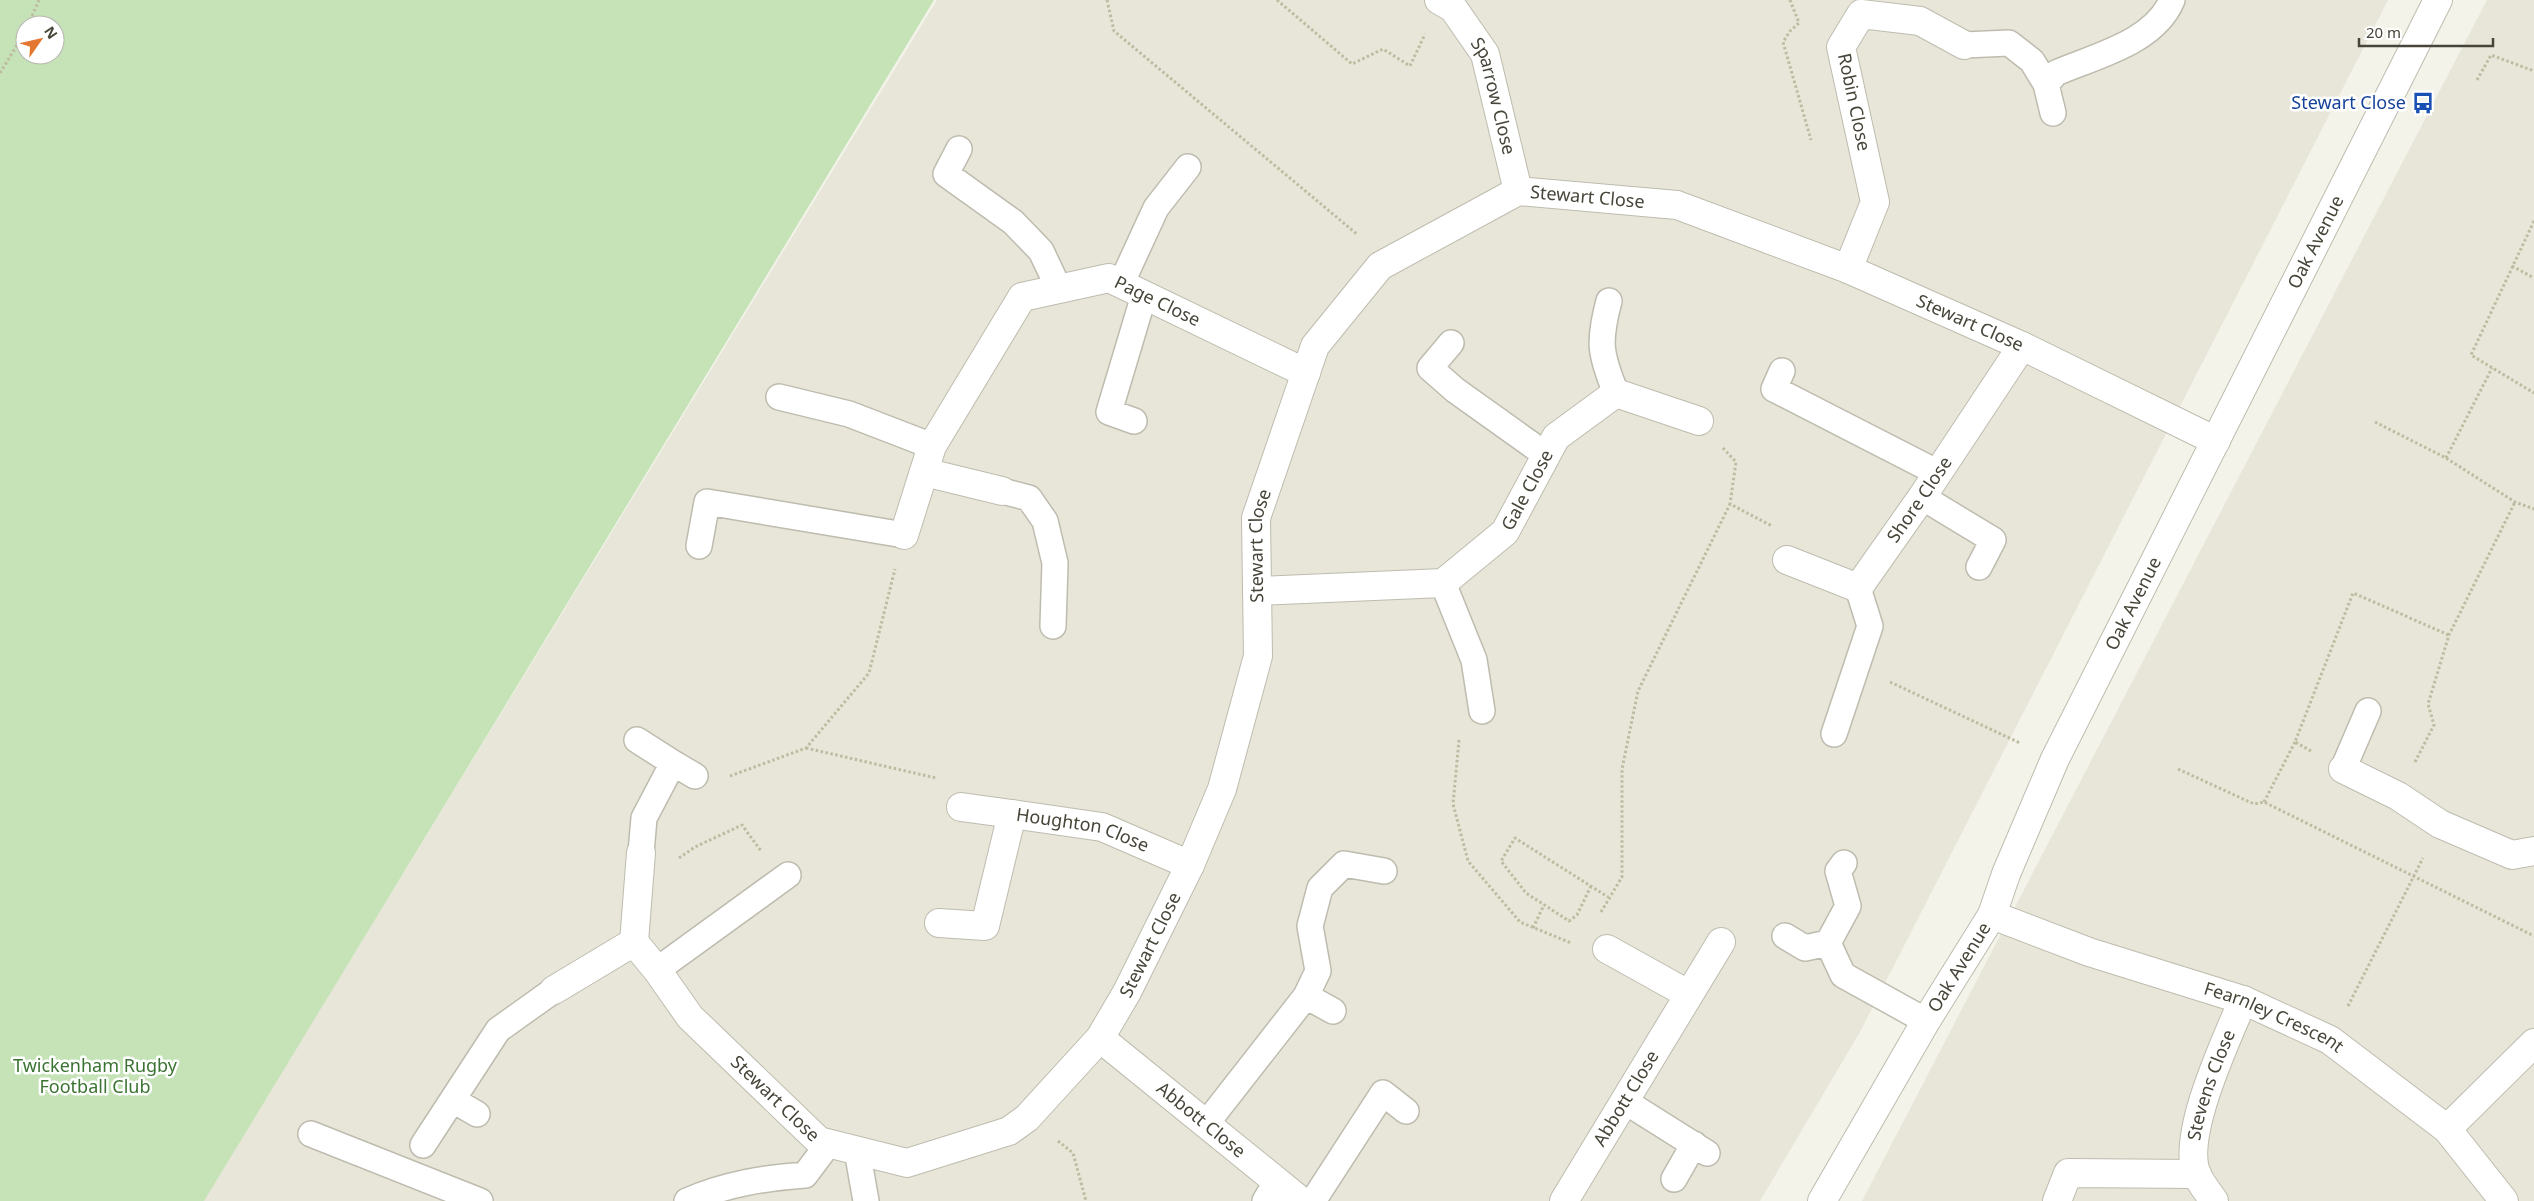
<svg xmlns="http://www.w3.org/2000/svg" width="2534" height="1201" font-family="'Noto Sans',sans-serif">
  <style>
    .residential { fill: #e7e6d9 }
    .green { fill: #c5e3b7; fill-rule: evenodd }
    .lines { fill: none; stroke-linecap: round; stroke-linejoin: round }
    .service-casing { stroke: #bebcae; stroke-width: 28 }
    .minor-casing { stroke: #bebcae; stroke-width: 30 }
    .tertiary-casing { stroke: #bebcae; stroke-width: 30 }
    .path { stroke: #bebba0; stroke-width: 3; stroke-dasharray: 2.5 2.5; stroke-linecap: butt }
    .service { stroke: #fff; stroke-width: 25 }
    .minor { stroke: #fff; stroke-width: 28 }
    .tertiary { stroke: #fff; stroke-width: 28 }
    .labels { text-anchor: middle; stroke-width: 5; stroke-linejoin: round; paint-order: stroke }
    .street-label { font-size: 18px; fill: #474539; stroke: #fff }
    .transit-label { font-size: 18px; fill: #164399; stroke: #fff; text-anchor: end }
    .park-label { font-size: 18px; fill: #3b7332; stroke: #fff }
  </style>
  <rect width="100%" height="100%" fill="#f3f3ea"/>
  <!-- residential -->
  <path class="residential" d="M 937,0 L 2388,0 L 1860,1032 L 1760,1201 L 203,1201 Z
    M 2487,0 L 2534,0 L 2534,1201 L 1862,1201 Z"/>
  <!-- green -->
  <path class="green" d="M 0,0 L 934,0 L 204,1201 L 0,1201 ZM 25,25 L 55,25 L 55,55 L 25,55 Z"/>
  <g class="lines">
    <!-- service casing -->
    <g class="service-casing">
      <path id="service" d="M 1964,45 L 2009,43 L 2032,61 L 2046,84 L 2053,113
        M 2046,84 L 2056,73 C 2095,56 2154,43 2172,0
        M 959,149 L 946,174 L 1013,222 L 1041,251 L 1059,289
        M 1121,284 L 1156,208 L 1188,167
        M 1609,301 C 1598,342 1600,354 1616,393
        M 1451,343 L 1430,368 L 1455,390 L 1546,455
        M 1782,371 L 1774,389 L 1938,473
        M 779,397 L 849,414 L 932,446
        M 1134,421 L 1109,412 L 1144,295
        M 1002,491 L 1029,498 L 1045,521 L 1055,563 L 1053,626
        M 1922,497 L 1993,540 L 1979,567
        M 699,546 L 707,502 L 904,535
        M 1443,583 L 1474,660 L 1482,711
        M 1834,734 L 1870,626 L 1858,588
        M 637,740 L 673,763 L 644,818 L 641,853
        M 673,763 L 695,776
        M 2343,769 L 2368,711
        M 1844,863 L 1838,871 L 1848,906 L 1828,943 L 1843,975 L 1926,1021
        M 1785,936 L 1805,948 L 1828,943
        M 657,970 L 788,875
        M 1306,996 L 1333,1011
        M 453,1100 L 477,1114
        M 1626,1102 L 1707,1153
        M 1206,1124 L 1306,996 L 1318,971 L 1310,926 L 1320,888 L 1344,864 L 1384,871
        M 311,1134 L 480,1201
        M 423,1145 L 498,1030 L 554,990
        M 857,1150 L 866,1201
        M 1674,1179 L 1694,1144
        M 687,1201 C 726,1184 764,1178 805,1175 L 829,1143
        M 1265,1201 L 1277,1181
        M 1313,1201 L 1383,1093 L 1406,1111"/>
    </g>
    <!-- minor casing -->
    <g class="minor-casing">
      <g id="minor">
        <path id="s1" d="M 1439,0 L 1453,8 L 1485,54 L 1518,191"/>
        <path d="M 1848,269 L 1875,202 L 1841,47 L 1861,14 L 1920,21 L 1964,45"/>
        <path d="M 924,472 L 1002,491"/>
        <path id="s2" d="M 904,535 L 932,446 L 1022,297 L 1109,278 L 1306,373"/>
        <path id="s3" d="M 1787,560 L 1858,588 L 1922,497 L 2022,346"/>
        <path id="s4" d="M 1257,591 L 1443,583 L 1505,532 L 1556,437 L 1616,393 L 1699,421"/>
        <path d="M 2343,769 L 2398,796 L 2440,824 L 2512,855 L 2534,851"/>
        <path d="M 961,807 L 1012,814"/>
        <path id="s5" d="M 1992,915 L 2089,952 L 2243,1000 L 2330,1040 L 2447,1129 L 2504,1201"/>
        <path id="s6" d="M 939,923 L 985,926 L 1012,814 L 1102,827 L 1190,865"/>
        <path d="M 634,942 L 641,853"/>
        <path d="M 1607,949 L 1688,994"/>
        <path id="s7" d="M 554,990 L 634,942 L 657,970 L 690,1017 L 819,1141 L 907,1163 L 1009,1131 L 1027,1118 L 1100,1038 L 1127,992 L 1190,865 L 1222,789 L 1258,656 L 1256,518 L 1315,346 L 1380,266 L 1518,191 L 1677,205 L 1848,269 L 2022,346 L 2216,441"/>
        <path id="s8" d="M 1100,1038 L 1301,1201"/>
        <path d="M 2447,1129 L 2534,1043"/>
        <path id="s9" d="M 1564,1201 L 1721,942"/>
        <path d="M 2057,1201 L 2068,1173 L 2197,1174"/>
        <path id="s10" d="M 2214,1201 C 2209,1193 2201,1184 2197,1175 C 2180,1136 2227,1039 2243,1000"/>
      </g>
    </g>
    <!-- tertiary casing -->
    <g class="tertiary-casing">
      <g id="tertiary">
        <path id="s11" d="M 1822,1201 L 1926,1021 L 1992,915 L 2006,874 L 2055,759 L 2438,0"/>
      </g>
    </g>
    <!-- path -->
    <path class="path" d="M 1107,0 L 1114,31 L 1358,235
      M 1277,0 L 1352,64 L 1383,49 L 1410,66 L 1425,34
      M 1790,0 L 1799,23 L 1790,31 L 1783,42 L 1811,140
      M 28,25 L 39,0
      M 0,73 L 25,32
      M 2477,80 L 2491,55 L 2534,71
      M 2534,221 L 2471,355 L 2534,393
      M 2512,266 L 2534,278
      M 2375,422 L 2446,458 L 2515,502 L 2534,509
      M 1723,448 L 1736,462 L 1730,504 L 1772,526
      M 2446,458 L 2492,368
      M 1890,682 L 2020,743
      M 1459,740 L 1453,804 L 1468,861 L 1520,922 L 1571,943
      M 806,748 L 936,778
      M 2311,751 L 2295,742 L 2353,593 L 2449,635
      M 2415,762 L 2434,725 L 2428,704 L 2449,635 L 2515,502
      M 2178,769 L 2254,804 L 2264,802 L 2534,936
      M 730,776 L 806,748 L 869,673 L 895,569
      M 2264,802 L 2295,742
      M 679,858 L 695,847 L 742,825 L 761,851
      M 1591,886 L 1577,915 L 1569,921 L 1526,893 L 1501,861 L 1515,838 L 1608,897
      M 1601,912 L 1622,877 L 1622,769 L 1638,691 L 1730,504
      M 1533,928 L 1544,905
      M 2348,1006 L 2423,858
      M 1058,1141 L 1073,1153 L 1086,1201"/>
    <!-- service -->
    <use href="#service" class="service"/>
    <!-- minor -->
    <use href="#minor" class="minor"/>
    <!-- tertiary -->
    <use href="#tertiary" class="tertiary"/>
  </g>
  <!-- icons -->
  <defs>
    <g id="bus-bare" transform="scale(1.725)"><path d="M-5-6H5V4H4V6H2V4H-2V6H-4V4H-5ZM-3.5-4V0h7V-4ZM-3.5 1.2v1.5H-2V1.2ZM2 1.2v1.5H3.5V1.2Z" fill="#1a4fb4" stroke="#fff" stroke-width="2.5" paint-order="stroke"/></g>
  </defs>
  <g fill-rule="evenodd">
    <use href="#bus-bare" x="2423" y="103"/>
  </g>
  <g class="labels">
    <!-- street labels -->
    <g class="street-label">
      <text dy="6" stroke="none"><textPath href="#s1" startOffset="115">Sparrow Close</textPath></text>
      <text transform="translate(1854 102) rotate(78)" y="6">Robin Close</text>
      <text dy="6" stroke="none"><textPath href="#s7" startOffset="1759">Stewart Close</textPath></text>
      <text dy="6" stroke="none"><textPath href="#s11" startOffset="1080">Oak Avenue</textPath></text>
      <text dy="6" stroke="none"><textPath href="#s2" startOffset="410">Page Close</textPath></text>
      <text dy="6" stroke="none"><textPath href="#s7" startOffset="2165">Stewart Close</textPath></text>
      <text dy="6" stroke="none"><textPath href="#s4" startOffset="314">Gale Close</textPath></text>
      <text dy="6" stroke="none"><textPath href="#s3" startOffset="184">Shore Close</textPath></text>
      <text dy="6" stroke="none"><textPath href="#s7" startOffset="1220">Stewart Close</textPath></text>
      <text dy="6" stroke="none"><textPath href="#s11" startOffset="675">Oak Avenue</textPath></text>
      <text dy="6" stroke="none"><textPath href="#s6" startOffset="234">Houghton Close</textPath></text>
      <text dy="6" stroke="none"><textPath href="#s7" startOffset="800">Stewart Close</textPath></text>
      <text dy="6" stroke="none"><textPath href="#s11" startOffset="271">Oak Avenue</textPath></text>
      <text dy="6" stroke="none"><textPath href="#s5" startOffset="300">Fearnley Crescent</textPath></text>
      <text dy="6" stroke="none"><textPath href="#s10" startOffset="124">Stevens Close</textPath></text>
      <text dy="6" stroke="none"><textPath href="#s7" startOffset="305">Stewart Close</textPath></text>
      <text dy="6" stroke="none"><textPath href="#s9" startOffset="120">Abbott Close</textPath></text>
      <text dy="6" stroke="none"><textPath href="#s8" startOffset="130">Abbott Close</textPath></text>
    </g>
    <!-- transit labels -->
    <g class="transit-label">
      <text x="2406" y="109">Stewart Close</text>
    </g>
    <!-- park labels -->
    <g class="park-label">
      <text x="95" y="1072">Twickenham Rugby<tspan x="95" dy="21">Football Club</tspan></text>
    </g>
  </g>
  <!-- north arrow -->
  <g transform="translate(40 40) rotate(56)"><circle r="24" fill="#ffffff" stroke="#b5b5b0"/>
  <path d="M0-4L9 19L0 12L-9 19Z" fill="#e47730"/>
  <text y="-8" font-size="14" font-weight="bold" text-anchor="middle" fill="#474539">N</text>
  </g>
  <!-- scale -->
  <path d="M2359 38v8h134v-8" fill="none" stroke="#474539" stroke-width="2.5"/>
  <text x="2366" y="38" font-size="15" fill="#474539" stroke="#ffffff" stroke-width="4" paint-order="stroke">20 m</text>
</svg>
